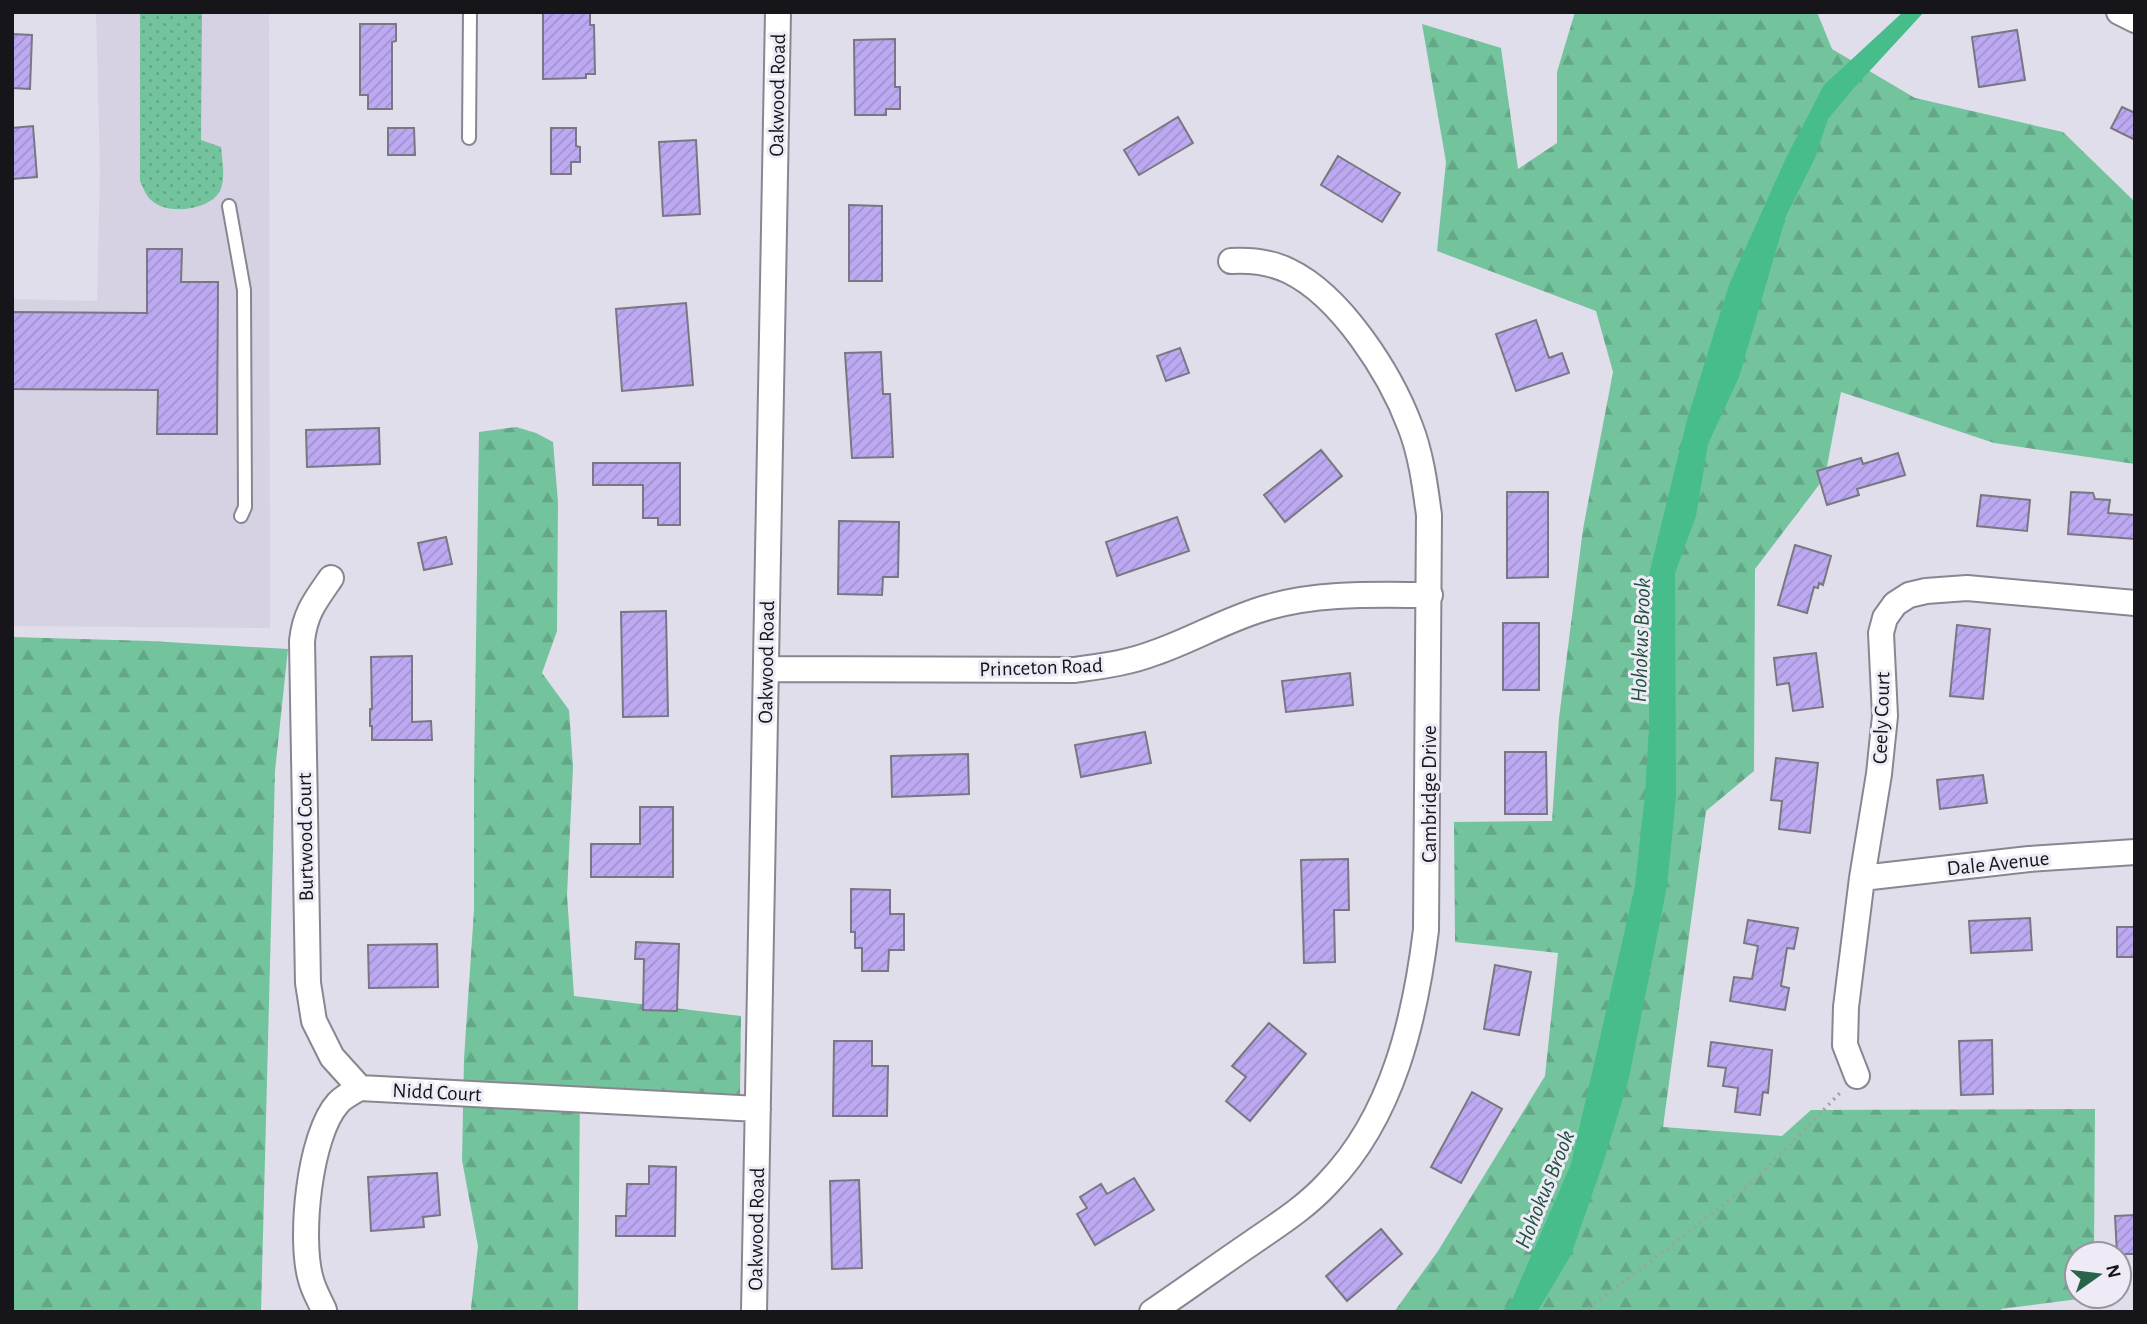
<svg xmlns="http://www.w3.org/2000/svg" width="2147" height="1324" font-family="'Alegreya Sans',sans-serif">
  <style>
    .built { fill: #d6d2e4 }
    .grass { fill: url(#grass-dots) }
    .forest { fill: url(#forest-firs) }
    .water { fill: #46bd8b }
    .building { fill: url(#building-hatch); stroke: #797781; stroke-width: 2 }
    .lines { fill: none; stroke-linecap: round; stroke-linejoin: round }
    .lane-casing { stroke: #898691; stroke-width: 16 }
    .street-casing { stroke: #898691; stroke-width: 28 }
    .path { stroke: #a19fa8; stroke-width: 3.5; stroke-dasharray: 2 5; stroke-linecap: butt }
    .lane { stroke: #fff; stroke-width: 12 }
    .street { stroke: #fff; stroke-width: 24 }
    .labels { text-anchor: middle; stroke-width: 6; stroke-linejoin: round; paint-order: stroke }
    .street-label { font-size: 21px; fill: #161519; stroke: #eeebf7 }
    .water-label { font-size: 23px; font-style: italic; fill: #21513c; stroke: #eeebf7 }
  </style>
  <defs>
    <pattern id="grass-dots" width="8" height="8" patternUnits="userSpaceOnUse" patternTransform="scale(1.75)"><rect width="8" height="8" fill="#73c39d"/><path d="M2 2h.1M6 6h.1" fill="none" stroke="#63a787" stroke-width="1.8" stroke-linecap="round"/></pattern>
    <pattern id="forest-firs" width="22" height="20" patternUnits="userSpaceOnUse" patternTransform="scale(1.75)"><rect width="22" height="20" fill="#73c39d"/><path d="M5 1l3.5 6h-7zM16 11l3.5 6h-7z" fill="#63a787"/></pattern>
    <pattern id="building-hatch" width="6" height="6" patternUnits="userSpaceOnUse" patternTransform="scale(1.75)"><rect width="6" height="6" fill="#bca9f2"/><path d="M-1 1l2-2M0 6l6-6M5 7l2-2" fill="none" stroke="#a191cf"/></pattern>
  </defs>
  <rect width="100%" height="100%" fill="#e0deea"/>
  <!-- built -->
  <path class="built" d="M 96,12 L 269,12 L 270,628 L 12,626 L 12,299 L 97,301 L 100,172 Z"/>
  <!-- grass -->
  <path class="grass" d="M 140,12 L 202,12 L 201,140 L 221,147 C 222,160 226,179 220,191 C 210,210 167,216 151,200 C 146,196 143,187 140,181 Z"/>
  <!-- forest -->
  <path class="forest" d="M 1575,12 L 1817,12 L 1832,49 L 1915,98 L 2063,132 L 2135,202 L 2135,464 L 1994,443 L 1841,392 L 1825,477 L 1755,569 L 1754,771 L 1706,811 L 1663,1127 L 1782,1136 L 1811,1110 L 2095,1109 L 2094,1254 L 2077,1254 L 2077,1296 L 2094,1297 L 2001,1309 L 2000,1312 L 1394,1312 L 1438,1251 L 1545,1076 L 1558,953 L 1455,942 L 1454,822 L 1552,821 L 1559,718 L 1583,529 L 1613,372 L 1596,311 L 1437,251 L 1446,162 L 1422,24 L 1501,48 L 1518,169 L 1557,143 L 1557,72 Z
    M 516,427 L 536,433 L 553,442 L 558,502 L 557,631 L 542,673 L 569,710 L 573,767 L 567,895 L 574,996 L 741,1016 L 740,1095 L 580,1089 L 578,1312 L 472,1312 L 471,1308 L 478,1246 L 462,1160 L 464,1059 L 474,910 L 474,782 L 479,432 Z
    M 12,637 L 150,641 L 288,649 L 275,771 L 261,1312 L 12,1312 Z"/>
  <!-- water -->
  <path class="water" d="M 1903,12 L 1924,12 L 1853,89 L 1828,119 L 1815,158 L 1786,216 L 1739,377 L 1708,444 L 1696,516 L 1675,573 L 1676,796 L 1667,886 L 1628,1082 L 1603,1163 L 1571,1255 L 1537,1312 L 1502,1312 L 1512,1300 L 1571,1164 L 1635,886 L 1645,795 L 1649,727 L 1649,652 L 1645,591 L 1687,420 L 1729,285 L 1786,158 L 1824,85 Z"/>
  <!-- building -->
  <path class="building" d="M 543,12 L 590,12 L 590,25 L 594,25 L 595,74 L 586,74 L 586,78 L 543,79 Z
    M 360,24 L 396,24 L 396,41 L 392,42 L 392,109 L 368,109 L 368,95 L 360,95 Z
    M 2017,30 L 2025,80 L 1979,87 L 1972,37 Z
    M 12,34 L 32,35 L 30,89 L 12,88 Z
    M 895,39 L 895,87 L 900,87 L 900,109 L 886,109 L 886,115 L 855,115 L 854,40 Z
    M 2122,107 L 2135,113 L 2135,140 L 2111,128 Z
    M 1178,117 L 1193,143 L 1139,175 L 1124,150 Z
    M 33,126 L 37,177 L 12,179 L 12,128 Z
    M 388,128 L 414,128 L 415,155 L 388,155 Z
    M 551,128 L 576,128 L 576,146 L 580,147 L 580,162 L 571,162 L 571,174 L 551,174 Z
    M 696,140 L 700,214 L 663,216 L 659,142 Z
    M 1338,156 L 1400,193 L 1382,222 L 1321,185 Z
    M 849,205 L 882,206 L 882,281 L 849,281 Z
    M 147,249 L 182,249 L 181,282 L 218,282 L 217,434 L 157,434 L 158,390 L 12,389 L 12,312 L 147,313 Z
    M 686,303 L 693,385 L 622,391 L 616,309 Z
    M 1536,320 L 1549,358 L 1562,353 L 1569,373 L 1516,391 L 1496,334 Z
    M 1180,348 L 1189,373 L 1166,381 L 1157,356 Z
    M 881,352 L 883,394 L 890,394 L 893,457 L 852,458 L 845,353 Z
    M 379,428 L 380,464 L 307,467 L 306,430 Z
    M 1321,450 L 1342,476 L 1285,522 L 1264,495 Z
    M 1898,453 L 1905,475 L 1857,489 L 1859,495 L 1827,505 L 1817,471 L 1861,458 L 1863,464 Z
    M 593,463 L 680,463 L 680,525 L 658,525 L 658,518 L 643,518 L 643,485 L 593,485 Z
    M 1507,492 L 1548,492 L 1548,577 L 1507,578 Z
    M 2071,492 L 2093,493 L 2095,499 L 2110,500 L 2108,513 L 2135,515 L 2135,539 L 2068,534 Z
    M 1981,495 L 2030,500 L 2027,531 L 1977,526 Z
    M 1177,517 L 1189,551 L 1117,576 L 1106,542 Z
    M 839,521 L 899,522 L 898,577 L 883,577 L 882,595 L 838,594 Z
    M 446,537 L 452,564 L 424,570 L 418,543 Z
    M 1795,545 L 1831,556 L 1823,585 L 1819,583 L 1818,588 L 1814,587 L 1807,613 L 1778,605 Z
    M 666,611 L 668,716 L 623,717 L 621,612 Z
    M 1503,623 L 1539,623 L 1539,690 L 1503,690 Z
    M 1957,625 L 1990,629 L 1983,699 L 1950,696 Z
    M 1816,653 L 1823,707 L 1793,711 L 1789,683 L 1777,685 L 1774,658 Z
    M 412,656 L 412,722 L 431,721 L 432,740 L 372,740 L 372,726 L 370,726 L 370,709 L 372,709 L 371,657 Z
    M 1350,673 L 1353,705 L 1286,712 L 1282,681 Z
    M 1145,732 L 1151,763 L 1081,777 L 1075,745 Z
    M 1505,752 L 1546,752 L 1547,814 L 1505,814 Z
    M 968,754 L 969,794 L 892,797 L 891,756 Z
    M 1776,758 L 1818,763 L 1810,833 L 1779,829 L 1782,801 L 1771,800 Z
    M 1983,775 L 1987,803 L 1940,809 L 1937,780 Z
    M 640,807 L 673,807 L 673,877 L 591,877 L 591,844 L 640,844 Z
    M 1348,859 L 1349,910 L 1334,910 L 1335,962 L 1304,963 L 1301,860 Z
    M 851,889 L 890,890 L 890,914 L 904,914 L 904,950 L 889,950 L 888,971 L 862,971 L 862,948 L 855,948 L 855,932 L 851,932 Z
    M 2030,918 L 2032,950 L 1971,953 L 1969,921 Z
    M 1748,920 L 1798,928 L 1794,949 L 1787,948 L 1781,986 L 1789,988 L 1785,1010 L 1730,1001 L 1734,977 L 1752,979 L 1758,946 L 1744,943 Z
    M 2117,927 L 2135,927 L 2135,957 L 2117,957 Z
    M 636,942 L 679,944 L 677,1011 L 643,1010 L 644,959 L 635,959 Z
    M 437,944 L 438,987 L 369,988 L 368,945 Z
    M 1495,965 L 1531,972 L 1519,1035 L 1484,1029 Z
    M 1269,1023 L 1306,1054 L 1250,1121 L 1226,1101 L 1246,1077 L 1232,1066 Z
    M 1992,1040 L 1993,1094 L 1961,1095 L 1959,1041 Z
    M 834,1041 L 872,1041 L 872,1066 L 888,1066 L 887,1116 L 833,1116 Z
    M 1711,1042 L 1772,1050 L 1768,1093 L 1763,1092 L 1760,1115 L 1735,1112 L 1738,1088 L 1723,1086 L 1726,1068 L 1708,1066 Z
    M 1472,1092 L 1502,1109 L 1461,1183 L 1431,1167 Z
    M 649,1166 L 676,1167 L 675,1236 L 616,1236 L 616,1216 L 626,1216 L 627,1184 L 649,1184 Z
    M 437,1173 L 440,1215 L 423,1217 L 424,1227 L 371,1231 L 368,1177 Z
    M 1134,1178 L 1154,1210 L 1095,1245 L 1077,1214 L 1087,1208 L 1080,1197 L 1101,1184 L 1107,1194 Z
    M 859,1180 L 862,1268 L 832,1269 L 830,1181 Z
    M 2135,1215 L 2135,1254 L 2117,1254 L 2115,1216 Z
    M 1381,1229 L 1402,1254 L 1347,1301 L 1326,1276 Z"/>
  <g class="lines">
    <!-- lane casing -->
    <g class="lane-casing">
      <path id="lane" d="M 469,138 L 470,12
        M 229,206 L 244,290 L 245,507 L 241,516"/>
    </g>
    <!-- street casing -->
    <g class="street-casing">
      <path id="street" d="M 2119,12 L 2135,20
        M 331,578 C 315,601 305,613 302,641 L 308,983 L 314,1021 L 332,1057 L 360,1088
        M 766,669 L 1075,670 C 1102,666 1128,663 1154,653 C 1193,640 1228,618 1269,607 C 1321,592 1376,595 1430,595
        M 1862,878 L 2029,859 L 2135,852
        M 1857,1076 L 1845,1045 L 1846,1007 L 1862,878 L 1879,774 L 1885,716 L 1881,633 L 1885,618 L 1895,604 L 1909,595 L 1926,591 L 1967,588 L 2135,603
        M 324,1310 C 320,1301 314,1291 311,1280 C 299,1240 309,1135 338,1103 C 343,1097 353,1092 360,1088 L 758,1109
        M 754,1312 L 778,12
        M 1152,1312 C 1186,1289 1219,1265 1253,1242 C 1279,1224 1306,1207 1328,1183 C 1393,1116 1415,1019 1426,930 L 1429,515 C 1425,485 1421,454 1410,426 C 1390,373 1341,296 1289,271 C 1271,262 1251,260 1231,261"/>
    </g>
    <!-- path -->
    <path class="path" d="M 1583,1312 L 1637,1272 L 1755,1180 L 1841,1092"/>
    <!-- lane -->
    <use href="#lane" class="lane"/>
    <!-- street -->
    <use href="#street" class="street"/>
  </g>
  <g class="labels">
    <!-- street labels -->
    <g class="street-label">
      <text transform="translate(777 95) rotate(-89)" y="7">Oakwood Road</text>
      <text transform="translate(766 662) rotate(-89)" y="7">Oakwood Road</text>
      <text transform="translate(1041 667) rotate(-2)" y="7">Princeton Road</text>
      <text transform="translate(1881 718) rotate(-88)" y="7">Ceely Court</text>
      <text transform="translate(1429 794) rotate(-90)" y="7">Cambridge Drive</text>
      <text transform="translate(305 837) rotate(-91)" y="7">Burtwood Court</text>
      <text transform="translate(1998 863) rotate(-6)" y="7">Dale Avenue</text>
      <text transform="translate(437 1092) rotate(3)" y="7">Nidd Court</text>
      <text transform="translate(756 1229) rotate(-89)" y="7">Oakwood Road</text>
    </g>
    <!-- water labels -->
    <g class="water-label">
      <text transform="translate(1640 640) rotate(-88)" y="8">Hohokus Brook</text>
      <text transform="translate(1544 1189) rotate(-68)" y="8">Hohokus Brook</text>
    </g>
  </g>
  <!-- border -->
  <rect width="2147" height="1324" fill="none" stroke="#161519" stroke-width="28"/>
  <!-- north arrow -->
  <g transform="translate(2098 1275) rotate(76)"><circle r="33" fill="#eeebf7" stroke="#98959e" stroke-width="2"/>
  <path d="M0-5L12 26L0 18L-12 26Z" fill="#2b634a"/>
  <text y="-10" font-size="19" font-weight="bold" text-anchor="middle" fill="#161519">N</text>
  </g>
</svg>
